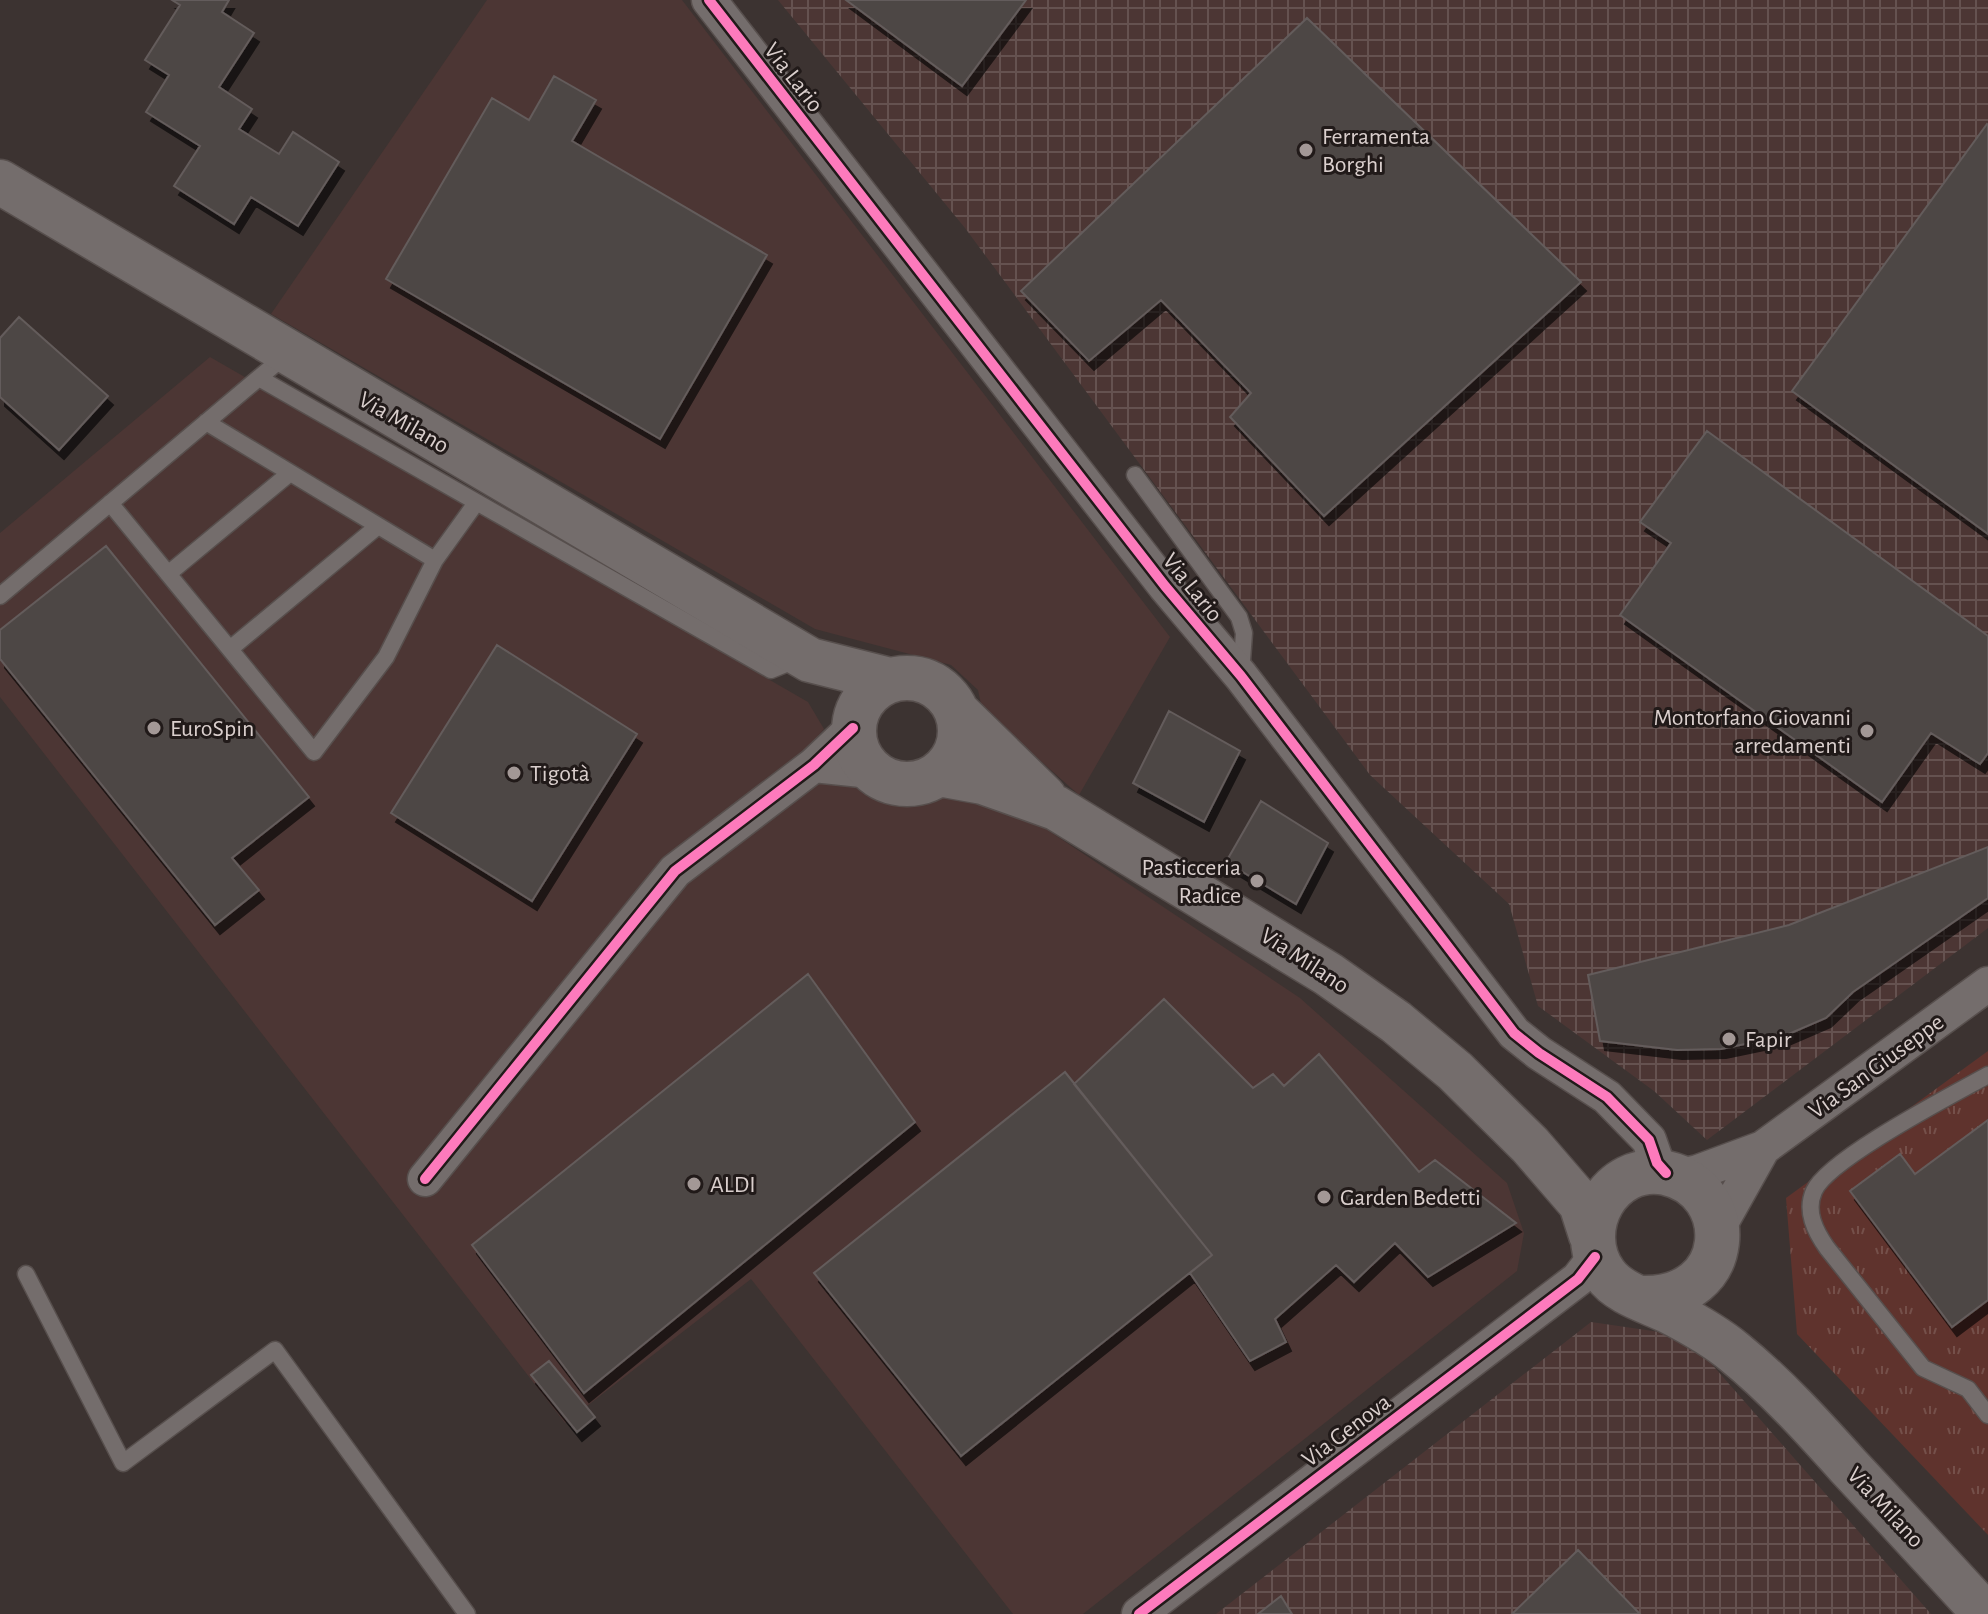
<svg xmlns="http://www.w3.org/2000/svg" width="1988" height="1614" font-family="'Alegreya Sans',sans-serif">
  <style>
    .built { fill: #4c3634 }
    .industrial { fill: url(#industrial-grid) }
    .grass { fill: url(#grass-tufts) }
    .building { fill: #4e4745; stroke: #645c5b; stroke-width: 2; filter: url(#shadow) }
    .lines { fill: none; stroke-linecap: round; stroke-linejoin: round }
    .lane-casing { stroke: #574f4d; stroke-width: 19 }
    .street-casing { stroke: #574f4d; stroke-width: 37 }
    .secondary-casing { stroke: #574f4d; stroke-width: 47 }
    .lane { stroke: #746d6c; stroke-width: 16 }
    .street { stroke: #746d6c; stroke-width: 34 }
    .secondary { stroke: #746d6c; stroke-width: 44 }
    .cycleway-casing { stroke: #211a19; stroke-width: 15 }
    .cycleway { stroke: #fd7abc; stroke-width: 10 }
    .poi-dot { fill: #a39896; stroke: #211a19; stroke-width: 3 }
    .labels { text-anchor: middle; stroke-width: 6; stroke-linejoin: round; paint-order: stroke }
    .street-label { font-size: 24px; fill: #dacfcd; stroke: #211a19 }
    .poi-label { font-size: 24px; fill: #dacfcd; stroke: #211a19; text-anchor: start }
  </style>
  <defs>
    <pattern id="industrial-grid" width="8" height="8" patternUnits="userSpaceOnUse" patternTransform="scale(2)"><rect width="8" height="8" fill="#4c3634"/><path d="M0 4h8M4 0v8" fill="none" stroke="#655250"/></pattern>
    <pattern id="grass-tufts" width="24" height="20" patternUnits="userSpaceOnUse" patternTransform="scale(2)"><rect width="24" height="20" fill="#5f332d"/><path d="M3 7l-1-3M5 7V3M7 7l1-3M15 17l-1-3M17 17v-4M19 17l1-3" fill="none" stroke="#75504a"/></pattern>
    <filter id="shadow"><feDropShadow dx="5" dy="9" stdDeviation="0" flood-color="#0009"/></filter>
  </defs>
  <rect width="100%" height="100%" fill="#3c3331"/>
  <!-- built -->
  <path class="built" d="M 487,0 L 682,0 L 1170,637 L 1079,795 L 982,709 L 978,690 L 951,665 L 815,629 L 271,314 Z
    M 210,357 L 808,702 L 824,729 L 807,749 L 849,782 L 882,801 L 924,805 L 956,792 L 1022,813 L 1300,998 L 1507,1183 L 1524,1233 L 1517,1271 L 1083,1614 L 1013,1614 L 751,1279 L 565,1423 L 0,697 L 0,533 Z"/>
  <!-- industrial -->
  <path class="industrial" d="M 778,0 L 1988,0 L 1988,928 L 1707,1140 L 1654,1091 L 1538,1006 L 1509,904 L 1370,775 L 965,228 Z
    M 1591,1322 L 1687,1336 L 1931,1614 L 1216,1614 Z"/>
  <!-- grass -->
  <path class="grass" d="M 1988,1051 L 1988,1535 L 1797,1334 L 1786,1198 Z"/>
  <!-- building -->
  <path class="building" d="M 172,0 L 229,0 L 222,12 L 254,33 L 219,87 L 252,109 L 239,129 L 279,154 L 293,132 L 339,162 L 298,226 L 251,197 L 234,224 L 174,186 L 200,146 L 146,112 L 169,75 L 145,60 L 180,5 Z
    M 846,0 L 1026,0 L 962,86 Z
    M 1307,18 L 1581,282 L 1324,516 L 1230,417 L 1251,393 L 1161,300 L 1089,361 L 1021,291 Z
    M 554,76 L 596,100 L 572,141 L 767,255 L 660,439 L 386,279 L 492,98 L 529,120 Z
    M 1987,124 L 1988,125 L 1988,534 L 1792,391 Z
    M 19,317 L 108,396 L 59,450 L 0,397 L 0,338 Z
    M 1707,431 L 1988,636 L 1988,753 L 1980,764 L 1931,733 L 1882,802 L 1620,615 L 1671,543 L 1640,522 Z
    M 106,546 L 309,797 L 232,858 L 259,890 L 215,925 L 0,659 L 0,630 Z
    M 497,645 L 637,734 L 532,901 L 391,813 Z
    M 1169,711 L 1240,751 L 1204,822 L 1133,783 Z
    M 1261,801 L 1328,843 L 1296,904 L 1226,862 Z
    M 1988,847 L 1988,898 L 1853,992 L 1826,1018 L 1784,1036 L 1721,1049 L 1677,1050 L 1600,1041 L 1588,975 L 1789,925 Z
    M 808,974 L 915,1122 L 584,1393 L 472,1245 Z
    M 1164,999 L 1253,1088 L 1273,1074 L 1284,1086 L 1319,1054 L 1419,1172 L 1435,1160 L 1516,1223 L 1428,1277 L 1395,1243 L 1354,1282 L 1336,1265 L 1275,1319 L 1286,1342 L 1250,1361 L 1190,1273 L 1212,1255 L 1074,1084 Z
    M 1065,1072 L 1212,1255 L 961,1456 L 814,1273 Z
    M 1988,1120 L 1988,1300 L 1952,1327 L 1850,1191 L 1900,1154 L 1915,1174 Z
    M 549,1361 L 595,1417 L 577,1432 L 531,1375 Z
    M 1578,1550 L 1640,1614 L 1512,1614 Z
    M 1281,1596 L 1292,1614 L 1258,1614 Z"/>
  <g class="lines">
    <!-- lane casing -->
    <g class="lane-casing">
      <path id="lane" d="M 259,378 L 771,670 L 798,659
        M 1135,475 L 1239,617 L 1244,633 L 1241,674
        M 110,503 L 314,752 L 386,657 L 435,560 L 206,422
        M 435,560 L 476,503
        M 168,574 L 290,473
        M 0,596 L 286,355
        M 230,649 L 378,526
        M 1988,1075 C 1954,1094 1828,1159 1814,1191 C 1805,1211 1815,1231 1827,1248 L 1923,1368 L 1968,1389 L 1988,1415
        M 26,1274 L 123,1463 L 275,1350 L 467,1614"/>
    </g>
    <!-- street casing -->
    <g class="street-casing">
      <path id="street" d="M 709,0 L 1165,586 L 1241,676 L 1514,1033 L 1539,1053 L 1607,1097 L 1649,1140 L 1657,1163 L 1666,1173
        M 814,765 L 871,771
        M 1675,1177 L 1698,1172 L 1763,1148 L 1988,984
        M 425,1179 L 675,871 L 814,765 L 853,728
        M 1717,1230 L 1763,1148
        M 1139,1614 L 1578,1279 L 1595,1257"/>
    </g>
    <!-- secondary casing -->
    <g class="secondary-casing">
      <path id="secondary" d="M 0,182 L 810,660 L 890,680
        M854 731a53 53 0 1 1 106 0a53 53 0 1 1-106 0Z
        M 957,712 L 1044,797
        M 939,774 L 983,782 L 1056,808 L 1328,974 L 1396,1022 L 1455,1071 L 1530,1145 L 1581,1204 L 1591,1235
        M 1641,1298 C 1737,1301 1739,1189 1666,1173 C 1609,1162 1573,1230 1605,1274 C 1619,1294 1651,1302 1672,1313 C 1693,1324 1715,1336 1734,1352 C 1776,1386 1813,1427 1849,1467 C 1895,1516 1940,1565 1985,1614"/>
    </g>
    <!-- lane -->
    <use href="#lane" class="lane"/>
    <!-- street -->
    <use href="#street" class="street"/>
    <!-- secondary -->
    <use href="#secondary" class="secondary"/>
    <!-- cycleway casing -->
    <g class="cycleway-casing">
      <path id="cycleway" d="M 709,0 L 1165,586 L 1241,676 L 1514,1033 L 1539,1053 L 1607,1097 L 1649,1140 L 1657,1163 L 1666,1173
        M 425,1179 L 675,871 L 814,765 L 853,728
        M 1139,1614 L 1578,1279 L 1595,1257"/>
    </g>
    <!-- cycleway -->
    <use href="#cycleway" class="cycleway"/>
  </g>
  <!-- markers -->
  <g class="poi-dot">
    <circle cx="1306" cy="150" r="8"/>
    <circle cx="154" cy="728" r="8"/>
    <circle cx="1867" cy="731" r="8"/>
    <circle cx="514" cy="773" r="8"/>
    <circle cx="1257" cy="881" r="8"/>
    <circle cx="1729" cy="1039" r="8"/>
    <circle cx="694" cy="1184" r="8"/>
    <circle cx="1324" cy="1197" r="8"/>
  </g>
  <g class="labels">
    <!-- street labels -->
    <g class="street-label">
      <text transform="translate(794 77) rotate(52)" y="8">Via Lario</text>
      <text transform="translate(404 422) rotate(30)" y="8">Via Milano</text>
      <text transform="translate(1193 587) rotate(51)" y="8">Via Lario</text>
      <text transform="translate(1305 960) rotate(33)" y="8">Via Milano</text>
      <text transform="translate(1876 1066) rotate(-36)" y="8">Via San Giuseppe</text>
      <text transform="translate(1346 1430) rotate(-37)" y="8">Via Genova</text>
      <text transform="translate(1886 1507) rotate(47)" y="8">Via Milano</text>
    </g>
    <!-- poi labels -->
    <g class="poi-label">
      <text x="1322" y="144">Ferramenta<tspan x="1322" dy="28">Borghi</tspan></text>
      <text x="1851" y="725" text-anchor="end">Montorfano Giovanni<tspan x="1851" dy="28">arredamenti</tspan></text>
      <text x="170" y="736">EuroSpin</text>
      <text x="530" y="781">Tigotà</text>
      <text x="1241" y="875" text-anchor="end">Pasticceria<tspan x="1241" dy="28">Radice</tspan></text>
      <text x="1745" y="1047">Fapir</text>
      <text x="710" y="1192">ALDI</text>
      <text x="1340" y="1205">Garden Bedetti</text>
    </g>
  </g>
</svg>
